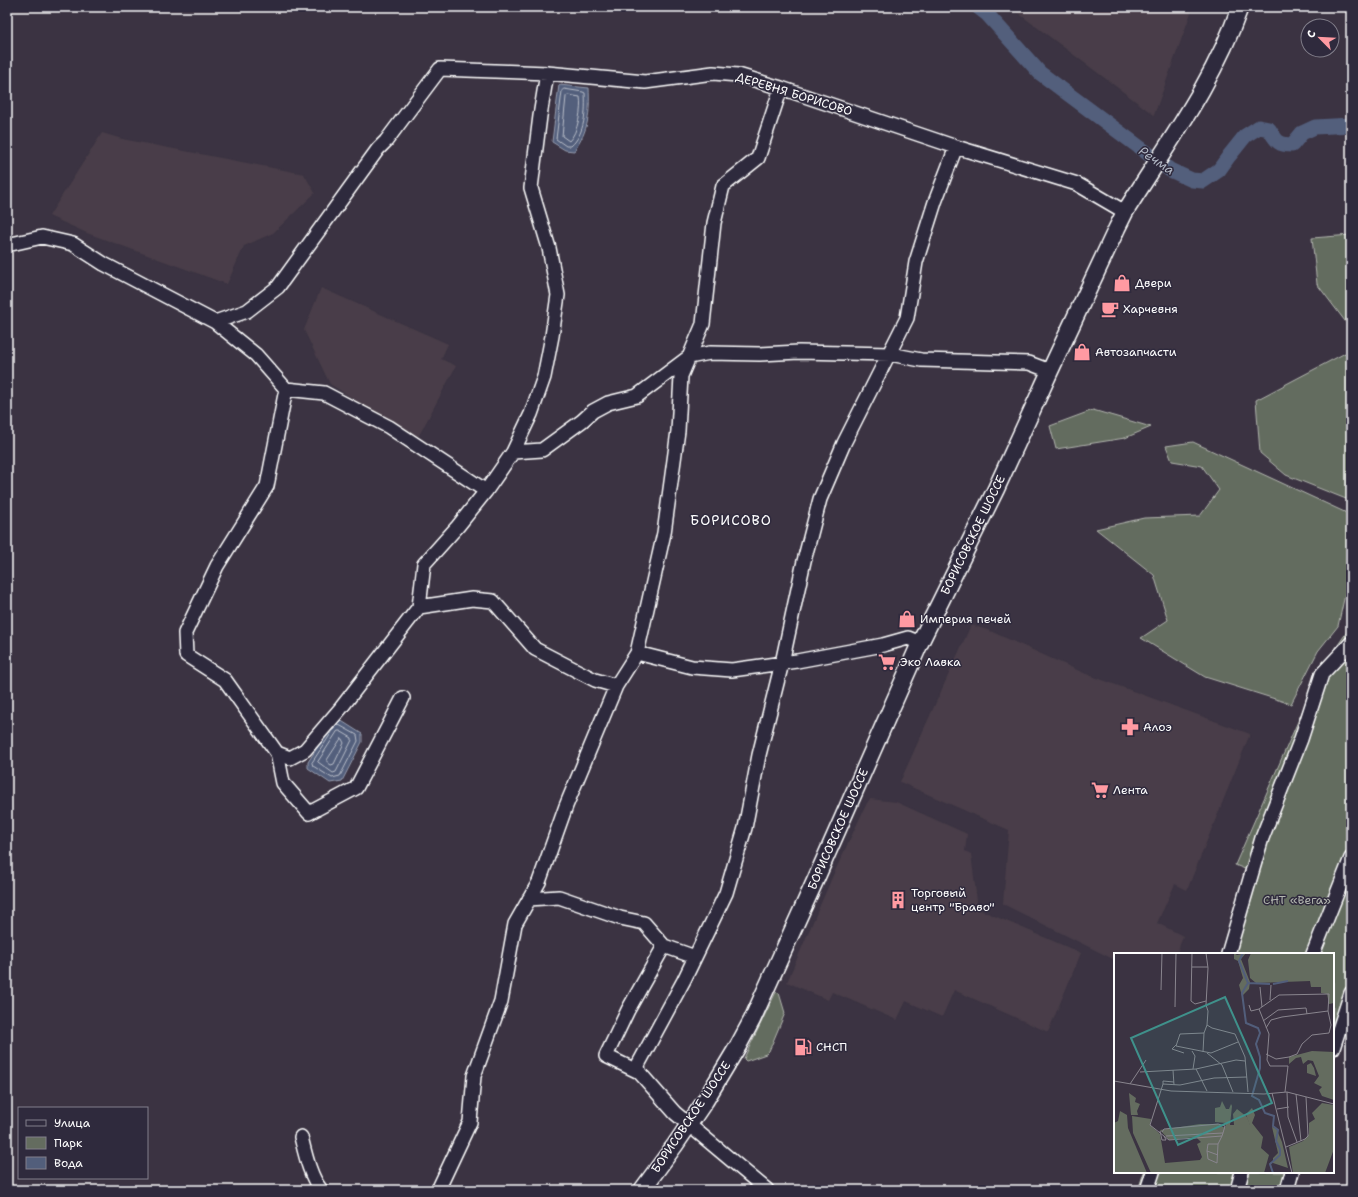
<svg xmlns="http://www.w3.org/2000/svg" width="1358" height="1197" font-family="'Shantell Sans',sans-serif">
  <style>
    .built { fill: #493e48 }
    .green { fill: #646c5f; stroke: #b2b6af }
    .water { fill: #525e7b; stroke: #979eb0 }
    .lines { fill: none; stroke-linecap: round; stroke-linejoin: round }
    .shore { stroke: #babfca; stroke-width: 1 }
    .river { stroke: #525e7b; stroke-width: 15 }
    .minor-casing { stroke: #fff; stroke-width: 16 }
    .major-casing { stroke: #fff; stroke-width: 19 }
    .minor { stroke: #2f2a3d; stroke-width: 13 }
    .major { stroke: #2f2a3d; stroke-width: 16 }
    .labels { text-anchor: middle; stroke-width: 3; stroke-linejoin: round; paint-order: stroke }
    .street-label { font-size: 12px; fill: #fff; stroke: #2f2a3d }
    .poi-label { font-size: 12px; fill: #fff; stroke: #2f2a3d; text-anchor: start }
    .park-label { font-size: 12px; fill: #b2b6af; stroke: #2f2a3d }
    .water-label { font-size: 13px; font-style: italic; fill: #b1b7c4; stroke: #2f2a3d }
    .quarter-label { font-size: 14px; letter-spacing: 1px; fill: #fff; stroke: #2f2a3d }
    .inset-river { fill: none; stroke: #525e7b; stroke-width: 2 }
    .inset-road { fill: none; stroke: #89858e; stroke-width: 1 }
    .view { fill: #3f918b; fill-opacity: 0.15; stroke: #3f918b; stroke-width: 2 }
    .inset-edge { fill: none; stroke: #fff; stroke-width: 2 }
  </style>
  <rect width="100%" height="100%" fill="#3b3342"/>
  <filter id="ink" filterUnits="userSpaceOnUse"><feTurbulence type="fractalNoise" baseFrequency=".025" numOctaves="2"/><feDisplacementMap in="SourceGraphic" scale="8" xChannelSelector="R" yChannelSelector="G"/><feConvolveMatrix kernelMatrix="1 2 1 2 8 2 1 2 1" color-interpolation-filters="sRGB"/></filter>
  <g filter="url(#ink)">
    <!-- built -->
    <path class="built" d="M 1010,7 L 1193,7 L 1154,115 Z
      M 102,133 L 122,139 L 304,174 L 315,193 L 273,233 L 244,246 L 227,284 L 87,233 L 49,216 Z
      M 321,288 L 448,344 L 441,359 L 456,366 L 417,439 L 330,384 L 304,330 Z
      M 971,625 L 990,631 L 1086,674 L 1250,734 L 1187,890 L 1175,884 L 1157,923 L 1183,936 L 1177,953 L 1115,954 L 1115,960 L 1003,904 L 1009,830 L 900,782 Z
      M 870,799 L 896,802 L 967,834 L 965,851 L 971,854 L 978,909 L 1081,953 L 1048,1032 L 954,990 L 942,1017 L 906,1001 L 897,1020 L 832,992 L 828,1000 L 787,982 L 834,873 L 867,803 Z"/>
    <!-- green -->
    <path class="green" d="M 1351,235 L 1351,329 L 1317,284 L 1312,238 Z
      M 1351,350 L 1351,501 L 1286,475 L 1260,453 L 1256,400 Z
      M 1093,410 L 1151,427 L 1125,438 L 1056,449 L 1050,426 Z
      M 1193,442 L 1351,515 L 1351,580 L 1348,581 L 1338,626 L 1318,651 L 1291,704 L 1205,677 L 1141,638 L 1168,620 L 1154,575 L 1096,529 L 1144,518 L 1200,516 L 1219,490 L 1202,466 L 1172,461 L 1166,446 Z
      M 1351,626 L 1351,1008 L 1333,1063 L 1333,954 L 1221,954 L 1250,871 L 1235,865 L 1320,671 Z
      M 776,992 L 779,993 L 785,1013 L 769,1051 L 766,1054 L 746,1061 L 744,1059 L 745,1056 Z
      M 1144,1172 L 1298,1172 L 1292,1190 L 1138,1190 Z"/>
    <!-- water -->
    <path class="water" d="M 559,85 L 589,88 C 590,113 589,130 574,151 L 565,150 L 552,142 Z
      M 340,720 L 362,734 L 362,742 L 342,781 L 330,783 L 308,768 L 308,762 L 334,722 Z"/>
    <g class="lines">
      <!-- shore -->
      <path class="shore" d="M 564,89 L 583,92 L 585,93 C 586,111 585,134 571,146 L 566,146 L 556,139 L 562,91 Z
        M 568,95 L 580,97 C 582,108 578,133 569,141 L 562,136 L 566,97 Z
        M 337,725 L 339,725 L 357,735 L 358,741 L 340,776 L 332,778 L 313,766 L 312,763 Z
        M 338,731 L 340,731 L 352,738 L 352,740 L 336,772 L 333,773 L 318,762 Z
        M 342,739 L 344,743 L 334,764 L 331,765 L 327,762 L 327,760 L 340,740 Z"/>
      <!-- river -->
      <path class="river" d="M 978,7 L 987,14 L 1040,73 L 1170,170 L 1192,180 L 1203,181 L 1219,170 L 1229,156 L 1245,136 L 1259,127 L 1269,129 C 1276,140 1277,145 1292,145 L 1302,133 L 1315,127 L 1351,125"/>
      <!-- minor casing -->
      <g class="minor-casing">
        <path id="minor" d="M 7,245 L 42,237 L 73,244 L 104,264 L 215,322 L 247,311 L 278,287 L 378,149 L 386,141 L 440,69 L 547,73 L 645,82 L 713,73 L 738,75 L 781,88 L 956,147 L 1077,184 L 1125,212
          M 215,322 L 256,355 L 286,389 L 267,486 L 217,566 L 185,633 L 186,655 L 225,680 L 277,753 L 290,758 L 305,750 L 341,708 L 419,607 L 424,564 L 458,526 L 486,491 L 513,452 L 531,414 L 544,377 L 552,336 L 558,295 L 549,248 L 531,188 L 540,116 L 547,73
          M 286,389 L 324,393 L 389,427 L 486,491
          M 513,452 L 542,450 L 582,421 L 593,411 L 608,403 L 637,396 L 689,357 L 710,353 L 760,354 L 799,352 L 890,354 L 921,360 L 1029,363 L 1050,371
          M 419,607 L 472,599 L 493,601 L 535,649 L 595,680 L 616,686
          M 637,653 L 692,667 L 732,670 L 797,661 L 883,645 L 908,638 L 920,643
          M 277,753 L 283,783 L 309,813 L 356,788 L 403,698
          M 529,899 L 559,897 L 620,918 L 644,923 L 664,946 L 695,957
          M 1228,954 L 1262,838 L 1301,739 L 1322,674 L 1351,643
          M 1313,954 L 1351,858
          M 1333,1048 L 1351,993
          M 639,1072 L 606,1056 L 628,1010 L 664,946
          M 301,1137 C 305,1153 310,1177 321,1190
          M 438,1190 L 470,1122 L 474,1076 L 501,1001 L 515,924 L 539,882 L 566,806 L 616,686 L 637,653 L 664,533 L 678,431 L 681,376 L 703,324 L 714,223 L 723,186 L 758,158 L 781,88
          M 767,1190 L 675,1113 L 639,1072 L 638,1065 L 684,980 L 726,893 L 745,828 L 759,755 L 782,663 L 804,561 L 820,499 L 844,443 L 907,318 L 916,262 L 935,202 L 956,147
          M 1147,1190 L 1153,1172
          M 1237,1190 L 1242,1172
          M 1287,1190 L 1292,1172"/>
      </g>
      <!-- major casing -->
      <g class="major-casing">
        <path id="major" d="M 642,1190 L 675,1145 L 705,1101 L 738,1046 L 752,1020 L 815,881 L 920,643 L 996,489 L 1050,371 L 1117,228 L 1125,212 C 1166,146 1214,82 1240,7"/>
      </g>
      <!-- minor -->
      <use href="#minor" class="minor"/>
      <!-- major -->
      <use href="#major" class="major"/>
    </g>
  </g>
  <!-- icons -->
  <defs>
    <g id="shop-bare" transform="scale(1.38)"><path d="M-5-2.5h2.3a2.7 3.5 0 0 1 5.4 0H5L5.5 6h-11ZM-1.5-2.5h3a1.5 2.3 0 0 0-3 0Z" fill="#ff9aa2" stroke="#2f2a3d" stroke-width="2.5" paint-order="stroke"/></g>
    <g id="cafe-bare" transform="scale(1.38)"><path d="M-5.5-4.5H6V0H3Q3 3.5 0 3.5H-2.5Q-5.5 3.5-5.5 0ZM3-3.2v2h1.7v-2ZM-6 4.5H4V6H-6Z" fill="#ff9aa2" stroke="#2f2a3d" stroke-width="2.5" paint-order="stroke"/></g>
    <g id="supermarket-bare" transform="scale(1.38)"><path d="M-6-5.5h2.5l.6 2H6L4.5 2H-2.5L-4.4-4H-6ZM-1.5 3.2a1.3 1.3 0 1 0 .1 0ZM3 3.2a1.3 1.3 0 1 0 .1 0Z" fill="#ff9aa2" stroke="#2f2a3d" stroke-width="2.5" paint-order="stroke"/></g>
    <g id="pharmacy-bare" transform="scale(1.38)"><path d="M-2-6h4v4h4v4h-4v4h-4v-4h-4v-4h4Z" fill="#ff9aa2" stroke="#2f2a3d" stroke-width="2.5" paint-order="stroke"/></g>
    <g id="building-bare" transform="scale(1.38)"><path d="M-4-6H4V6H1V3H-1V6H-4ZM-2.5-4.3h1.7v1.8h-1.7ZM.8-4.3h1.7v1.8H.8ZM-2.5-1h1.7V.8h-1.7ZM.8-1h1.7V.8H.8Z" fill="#ff9aa2" stroke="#2f2a3d" stroke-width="2.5" paint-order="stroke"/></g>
    <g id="fuel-bare" transform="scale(1.38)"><path d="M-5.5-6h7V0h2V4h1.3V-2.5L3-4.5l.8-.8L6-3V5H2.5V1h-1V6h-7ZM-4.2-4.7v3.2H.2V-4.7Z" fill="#ff9aa2" stroke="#2f2a3d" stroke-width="2.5" paint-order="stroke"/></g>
  </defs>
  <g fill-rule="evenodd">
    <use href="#shop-bare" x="1122" y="283"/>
    <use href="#cafe-bare" x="1110" y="309"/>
    <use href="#shop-bare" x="1082" y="352"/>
    <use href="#shop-bare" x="907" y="619"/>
    <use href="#supermarket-bare" x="887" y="662"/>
    <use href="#pharmacy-bare" x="1130" y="727"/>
    <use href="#supermarket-bare" x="1100" y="790"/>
    <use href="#building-bare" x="898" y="900"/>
    <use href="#fuel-bare" x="803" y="1047"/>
  </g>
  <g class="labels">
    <!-- street labels -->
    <g class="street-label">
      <text transform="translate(794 94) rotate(17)" y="4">ДЕРЕВНЯ БОРИСОВО</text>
      <text transform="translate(973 535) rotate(-64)" y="4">БОРИСОВСКОЕ ШОССЕ</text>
      <text transform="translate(838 829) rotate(-66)" y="4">БОРИСОВСКОЕ ШОССЕ</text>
      <text transform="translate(691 1117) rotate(-56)" y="4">БОРИСОВСКОЕ ШОССЕ</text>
    </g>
    <!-- poi labels -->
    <g class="poi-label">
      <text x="1135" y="287">Двери</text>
      <text x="1123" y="313">Харчевня</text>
      <text x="1095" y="356">Автозапчасти</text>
      <text x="920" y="623">Империя печей</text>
      <text x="900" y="666">Эко Лавка</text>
      <text x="1143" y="731">Алоэ</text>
      <text x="1113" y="794">Лента</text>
      <text x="911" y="897">Торговый<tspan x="911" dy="14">центр "Браво"</tspan></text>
      <text x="816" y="1051">СНСП</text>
    </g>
    <!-- park labels -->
    <g class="park-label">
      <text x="1297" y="904">СНТ «Вега»</text>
    </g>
    <!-- water labels -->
    <g class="water-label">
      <text transform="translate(1157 160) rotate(34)" y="5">Речма</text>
    </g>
    <!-- quarter labels -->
    <g class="quarter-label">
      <text x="731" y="525">БОРИСОВО</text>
    </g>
  </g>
  <!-- overview -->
  <g transform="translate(1114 953)">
    <rect width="220" height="220" fill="#3b3342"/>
    <path d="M 120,0 L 123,2 L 132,0 L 127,6 L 136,29 L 135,36 L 128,43 L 125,32 L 129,25 L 124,8 L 120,6 ZM 137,0 L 220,0 L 220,50 L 215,51 L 213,41 L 207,40 L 207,34 L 197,34 L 196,28 L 142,30 L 136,25 L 134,7 ZM 198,98 L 220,99 L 220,147 L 208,143 L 205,137 L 208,134 L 200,130 L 205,123 L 199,108 L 194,107 L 189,111 L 187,104 L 182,105 L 175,111 L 175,104 ZM 197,110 L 200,115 L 202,123 L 193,120 L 193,112 ZM 15,140 L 22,145 L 21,149 L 26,151 L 23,158 L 24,162 L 17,162 ZM 108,148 L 112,156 L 115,156 L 117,151 L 118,153 L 116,172 L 120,172 L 119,161 L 123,156 L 133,164 L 138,178 L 132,161 L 138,155 L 141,162 L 138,170 L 149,184 L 147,195 L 155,202 L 150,220 L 37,220 L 19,180 L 18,163 L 37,166 L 36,172 L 46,181 L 51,210 L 86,207 L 88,204 L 83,191 L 87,189 L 82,184 L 55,187 L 46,177 L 86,171 L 104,171 L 111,175 L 112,170 L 101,169 L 101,155 L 106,154 ZM 208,150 L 220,152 L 220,196 L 211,220 L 179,220 L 175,194 L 189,188 L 195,181 L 195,170 L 201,166 L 198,160 ZM 6,158 L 13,162 L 14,175 L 33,220 L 0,220 L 0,170 L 4,168 ZM 158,174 L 162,175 L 168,189 L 174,215 L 159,210 L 159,205 L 164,200 Z" fill="#646c5f"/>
    <path class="inset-river" d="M 129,0 L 125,8 L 134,30 L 128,40 L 132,70 L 144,75 L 146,80 L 142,91 L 146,104 L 146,115 L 138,143 L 145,147 L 151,160 L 160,163 L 159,173 L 164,177 L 162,188 L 166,196 L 166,202 L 156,211 L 159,220M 134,30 L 156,31M 159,31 L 174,28"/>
    <path class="inset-road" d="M 78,0 L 77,48 L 81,51 L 92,48M 92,0 L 94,15 L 92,52 L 94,58 L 93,72 L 98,75 L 121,81 L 131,104 L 134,139M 78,14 L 94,14M 146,34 L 148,54M 47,37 L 48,0M 156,47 L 157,32M 135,52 L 137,58 L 145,56 L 165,42 L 215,41 L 214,58 L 168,64 L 157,67 L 152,75M 61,54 L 62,0M 145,56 L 155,81 L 153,107 L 156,113 L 174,113 L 171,139M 149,68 L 164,57 L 192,55 L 193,61M 93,72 L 90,80 L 66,81 L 62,93 L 97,100 L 124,89M 62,92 L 58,96 L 70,100M 78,98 L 81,103 L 79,116M 89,99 L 90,80M 93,100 L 108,112 L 119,139M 152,101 L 162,106 L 175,104 L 183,101 L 188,91 L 198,82 L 215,80 L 217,72 L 214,58M 82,116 L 93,138M 59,117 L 60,132M 26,119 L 82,116 L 122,107 L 131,108M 0,128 L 57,138 L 150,141 L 173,139 L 220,151M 16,131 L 32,107M 49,131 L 49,128 L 60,129M 173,139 L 174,164 L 183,189M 158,140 L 178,220M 182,141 L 187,188M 163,156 L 175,154M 46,178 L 48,187 L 52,187 L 50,183M 48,179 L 50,176 L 104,171 L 111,173 L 109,180M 52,183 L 109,180 L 108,183 L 55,187 L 36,172 L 49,131 L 66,132 L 100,125 L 133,124M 172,194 L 191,186 L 194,183 L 192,144M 93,198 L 94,206 L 103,210 L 104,191 L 108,183M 104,202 L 93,198 L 94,191 L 104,191"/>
    <path class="view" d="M 111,44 L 158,150 L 64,192 L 17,85 Z"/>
    <rect width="220" height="220" class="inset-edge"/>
  </g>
  <!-- margin -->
  <rect width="1358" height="1197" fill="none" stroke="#2f2a3d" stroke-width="24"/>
  <rect x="12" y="12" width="1334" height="1173" fill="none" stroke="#fff" stroke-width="1.5" filter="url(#ink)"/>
  <!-- legend -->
  <rect x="18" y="1107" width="130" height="72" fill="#2f2a3d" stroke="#827f8b"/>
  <rect x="26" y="1120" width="20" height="6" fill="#2f2a3d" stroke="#827f8b"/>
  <text x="54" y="1127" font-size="12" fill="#ffffff">Улица</text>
  <rect x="26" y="1137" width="20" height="12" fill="#646c5f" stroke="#827f8b"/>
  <text x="54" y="1147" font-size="12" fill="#ffffff">Парк</text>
  <rect x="26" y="1157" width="20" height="12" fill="#525e7b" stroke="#827f8b"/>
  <text x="54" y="1167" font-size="12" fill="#ffffff">Вода</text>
  <!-- north arrow -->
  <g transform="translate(1320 38) rotate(294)"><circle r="19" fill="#2f2a3d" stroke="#827f8b"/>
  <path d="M0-3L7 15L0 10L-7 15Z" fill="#ff9aa2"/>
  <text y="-6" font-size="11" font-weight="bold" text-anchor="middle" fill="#ffffff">С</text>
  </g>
</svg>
